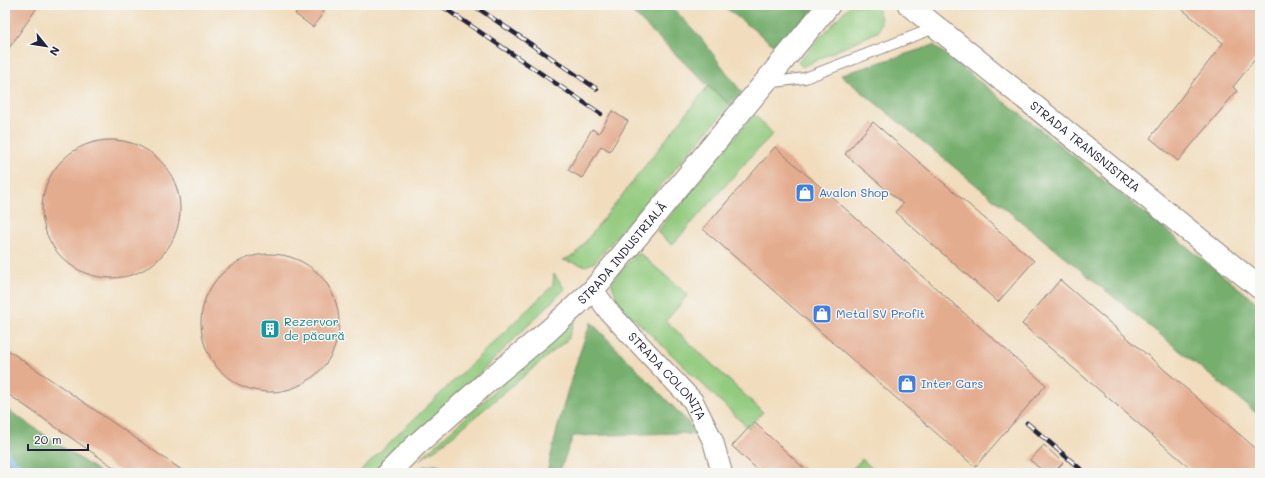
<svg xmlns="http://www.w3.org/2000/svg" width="1265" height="478" font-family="Mali,sans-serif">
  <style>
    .green { fill: #92ca7e; stroke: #5a765c }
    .forest { fill: #75ae6d; stroke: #4c6854 }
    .water { fill: #7fb6ee; stroke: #506c94 }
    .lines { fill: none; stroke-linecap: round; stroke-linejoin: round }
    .stream { stroke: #7fb6ee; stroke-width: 6 }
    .building { fill: #e4ac8e }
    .service-casing { stroke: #8a807c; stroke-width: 12 }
    .minor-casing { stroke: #8a807c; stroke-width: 22 }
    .tertiary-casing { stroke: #8a807c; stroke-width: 24 }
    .service { stroke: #fff; stroke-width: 10 }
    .minor { stroke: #fff; stroke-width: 20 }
    .tertiary { stroke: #fff; stroke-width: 22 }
    .rail-casing { stroke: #22223b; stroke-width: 4.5 }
    .rail { stroke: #f6f6f2; stroke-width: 3; stroke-dasharray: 9; stroke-linecap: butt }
    .labels { text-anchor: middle; stroke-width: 3; stroke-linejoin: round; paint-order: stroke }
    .street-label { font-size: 12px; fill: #22223b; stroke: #f6f6f2 }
    .shop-label { font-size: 12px; fill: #366cbe; stroke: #f6f6f2; text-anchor: start }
    .culture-label { font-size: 12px; fill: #0d838f; stroke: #f6f6f2; text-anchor: start }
  </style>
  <rect width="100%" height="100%" fill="#f6f6f2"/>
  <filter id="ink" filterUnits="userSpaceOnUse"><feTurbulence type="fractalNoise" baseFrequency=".025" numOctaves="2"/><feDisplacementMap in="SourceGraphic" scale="8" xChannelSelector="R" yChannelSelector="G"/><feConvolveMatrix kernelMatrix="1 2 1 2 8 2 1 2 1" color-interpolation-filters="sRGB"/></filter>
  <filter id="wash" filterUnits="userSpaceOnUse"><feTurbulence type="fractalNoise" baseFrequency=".012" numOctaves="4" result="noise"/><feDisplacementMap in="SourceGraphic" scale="16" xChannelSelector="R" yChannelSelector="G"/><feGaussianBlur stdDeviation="0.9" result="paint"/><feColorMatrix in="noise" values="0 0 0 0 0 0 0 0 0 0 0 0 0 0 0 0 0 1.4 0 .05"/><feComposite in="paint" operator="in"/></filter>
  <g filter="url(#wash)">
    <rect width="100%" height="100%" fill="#f1ddbd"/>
    <!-- green -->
    <path class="green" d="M 850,5 L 874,5 C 882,14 882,20 879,31 L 802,67 L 798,62 Z
      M 708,86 L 730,105 L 595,262 L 586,266 L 563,260 L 575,255 Z
      M 754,114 L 773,134 L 756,151 L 672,245 L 657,232 Z
      M 638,252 L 688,295 L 666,321 L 763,412 L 748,428 L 619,304 L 611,282 Z
      M 554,274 L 565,289 L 471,382 L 372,473 L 358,473 L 553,285 Z
      M 576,317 L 568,339 L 439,447 L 419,460 Z
      M 862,459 L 877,473 L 849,473 Z"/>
    <!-- forest -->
    <path class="forest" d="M 625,5 L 670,5 L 700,37 L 742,93 L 730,105 L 708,86 Z
      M 722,5 L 817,5 L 780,50 Z
      M 934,45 L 1260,305 L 1260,416 L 841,75 Z
      M 591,322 L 687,421 L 699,436 L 682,433 L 573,436 L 559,473 L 547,473 C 558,422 572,371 591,322 Z
      M 5,408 L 101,473 L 5,473 Z"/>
    <!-- water -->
    <path class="water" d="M 436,465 L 450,470 L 455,473 L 413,473 L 425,466 Z"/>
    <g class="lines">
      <!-- stream -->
      <path class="stream" d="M 5,451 L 14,463 L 25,469 L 36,473"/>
    </g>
    <g id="blocks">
      <!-- building -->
      <path class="building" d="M 5,5 L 39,5 L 5,54 Z
        M 302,5 L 314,5 L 324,12 L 313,27 L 295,14 Z
        M 1177,5 L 1260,5 L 1260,53 L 1233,87 L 1237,91 L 1178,161 L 1150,138 L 1223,43 Z
        M 612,111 L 628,121 L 610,151 L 601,146 L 582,178 L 568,170 L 592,129 L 599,133 Z
        M 873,122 L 1034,261 L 998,302 L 895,212 L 903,204 L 845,154 Z
        M42 209a69 69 0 1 1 138 0a69 69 0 1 1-138 0Z
        M 775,147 L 1046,385 L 975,467 L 703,229 Z
        M201 323a69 69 0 1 1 138 0a69 69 0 1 1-138 0Z
        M 1060,280 L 1260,452 L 1260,473 L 1196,473 L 1022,324 Z
        M 5,348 L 186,473 L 122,473 L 5,392 Z
        M 754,422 L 809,473 L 761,473 L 732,446 Z
        M 1044,445 L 1063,463 L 1053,473 L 1045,473 L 1030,460 Z"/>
    </g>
  </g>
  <g filter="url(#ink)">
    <use href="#blocks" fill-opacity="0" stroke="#8a807c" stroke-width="1"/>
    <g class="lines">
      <!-- service casing -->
      <g class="service-casing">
        <path id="service" d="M 767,83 L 805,78 L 937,27"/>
      </g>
      <!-- minor casing -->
      <g class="minor-casing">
        <g id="minor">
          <path id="s1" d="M 593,290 L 610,313 L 693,401 L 713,441 L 722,473"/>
        </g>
      </g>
      <!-- tertiary casing -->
      <g class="tertiary-casing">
        <g id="tertiary">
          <path id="s2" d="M 909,5 L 1260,288"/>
          <path id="s3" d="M 388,473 L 416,445 L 495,375 L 547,332 L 593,290 L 829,5"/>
        </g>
      </g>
      <!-- service -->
      <use href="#service" class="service"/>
      <!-- minor -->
      <use href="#minor" class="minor"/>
      <!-- tertiary -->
      <use href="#tertiary" class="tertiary"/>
      <!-- rail casing -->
      <g class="rail-casing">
        <path id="rail" d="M 440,5 L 601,114
          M 473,5 L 597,89
          M 1027,423 L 1085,473"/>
      </g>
      <!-- rail -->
      <use href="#rail" class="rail"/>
    </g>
  </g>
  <!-- icons -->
  <defs>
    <g id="shop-square" transform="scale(1)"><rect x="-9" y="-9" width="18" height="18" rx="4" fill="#3f7fe0" stroke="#f6f6f2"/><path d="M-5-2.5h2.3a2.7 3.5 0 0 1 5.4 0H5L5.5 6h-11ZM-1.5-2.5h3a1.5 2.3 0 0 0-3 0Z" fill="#fff"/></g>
    <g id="building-square" transform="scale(1)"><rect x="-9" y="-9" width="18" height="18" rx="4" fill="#0f9aa8" stroke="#f6f6f2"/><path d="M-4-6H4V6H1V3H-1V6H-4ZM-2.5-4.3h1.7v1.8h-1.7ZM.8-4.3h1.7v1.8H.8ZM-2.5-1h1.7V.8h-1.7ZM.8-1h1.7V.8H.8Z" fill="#fff"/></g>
  </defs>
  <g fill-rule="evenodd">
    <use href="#shop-square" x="805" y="193"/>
    <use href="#shop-square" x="822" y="314"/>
    <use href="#building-square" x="270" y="329"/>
    <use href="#shop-square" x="907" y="384"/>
  </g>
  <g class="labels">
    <!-- street labels -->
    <g class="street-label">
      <text dy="4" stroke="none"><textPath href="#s2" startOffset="226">STRADA TRANSNISTRIA</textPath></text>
      <text dy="4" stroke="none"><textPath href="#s3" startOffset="322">STRADA INDUSTRIALĂ</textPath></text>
      <text dy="4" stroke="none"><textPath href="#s1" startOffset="114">STRADA COLONIȚA</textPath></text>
    </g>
    <!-- shop labels -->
    <g class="shop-label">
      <text x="819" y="197">Avalon Shop</text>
      <text x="836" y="318">Metal SV Profit</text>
      <text x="921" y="388">Inter Cars</text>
    </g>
    <!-- culture labels -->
    <g class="culture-label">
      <text x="284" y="326">Rezervor<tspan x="284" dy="14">de păcură</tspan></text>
    </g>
  </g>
  <!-- margin -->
  <rect width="1265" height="478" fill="none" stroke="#f6f6f2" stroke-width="20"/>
  <!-- north arrow -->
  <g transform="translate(46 46) rotate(120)" stroke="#f6f6f2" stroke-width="3" paint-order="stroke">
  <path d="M0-3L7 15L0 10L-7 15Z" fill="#22223b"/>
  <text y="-6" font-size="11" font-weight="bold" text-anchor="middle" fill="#22223b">N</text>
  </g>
  <!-- scale -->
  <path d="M28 444v6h60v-6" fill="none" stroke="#22223b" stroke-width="2"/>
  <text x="34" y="444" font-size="12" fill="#22223b" stroke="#f6f6f2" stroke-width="3" paint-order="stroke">20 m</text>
</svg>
